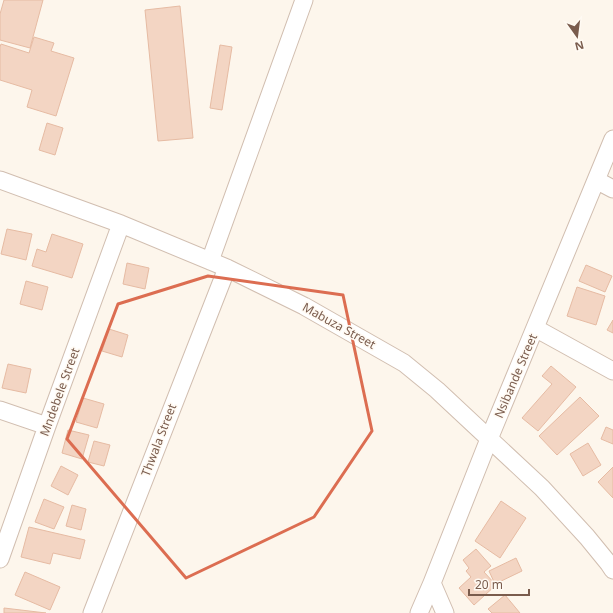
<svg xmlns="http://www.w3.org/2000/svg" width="613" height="613" font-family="'Noto Sans',sans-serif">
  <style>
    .building { fill: #f3d5c3; stroke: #e6bba3 }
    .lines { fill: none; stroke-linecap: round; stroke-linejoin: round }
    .street-casing { stroke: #d1beb0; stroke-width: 19 }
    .street { stroke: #fff; stroke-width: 17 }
    .marked { fill: none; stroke: #dc6d51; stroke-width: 3; stroke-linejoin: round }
    .labels { text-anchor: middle; stroke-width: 3; stroke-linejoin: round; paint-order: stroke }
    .street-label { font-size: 12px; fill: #7a5c4d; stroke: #fffaf3 }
  </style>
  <rect width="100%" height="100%" fill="#fdf6ec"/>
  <!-- building -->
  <path class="building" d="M 4,0 L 43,0 L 30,48 L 0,40 L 0,14 Z
    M 180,6 L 193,138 L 158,141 L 145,10 Z
    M 34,37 L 54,43 L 51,51 L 74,58 L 56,116 L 27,107 L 32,90 L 0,80 L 0,47 L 1,44 L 29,53 Z
    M 220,45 L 232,47 L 222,110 L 210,108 Z
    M 47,123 L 63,128 L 55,155 L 39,150 Z
    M 7,229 L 32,234 L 26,260 L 1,254 Z
    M 52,234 L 83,244 L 72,278 L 32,266 L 37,249 L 46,252 Z
    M 127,263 L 149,268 L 145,289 L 123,284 Z
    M 586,265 L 612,276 L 605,292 L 579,281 Z
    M 26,281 L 48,287 L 42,310 L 20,304 Z
    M 577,287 L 605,296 L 596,325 L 567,316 Z
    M 613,320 L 613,333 L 607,330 Z
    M 109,329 L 128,335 L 122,357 L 102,351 Z
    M 8,364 L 31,369 L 26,393 L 2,388 Z
    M 551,366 L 576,387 L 538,431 L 522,418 L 552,384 L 542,376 Z
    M 580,397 L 599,416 L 557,455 L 539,436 Z
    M 83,398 L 104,404 L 97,428 L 76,422 Z
    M 606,427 L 613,430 L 613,444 L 601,439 Z
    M 68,430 L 89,435 L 82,459 L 62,453 Z
    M 94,441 L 110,445 L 104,466 L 88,462 Z
    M 588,443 L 601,465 L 583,476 L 570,454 Z
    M 61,466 L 78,475 L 68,495 L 51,486 Z
    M 613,467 L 613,498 L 598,482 Z
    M 44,499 L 64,507 L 54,529 L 35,522 Z
    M 501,501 L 526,518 L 500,558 L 475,541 Z
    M 72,505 L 86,509 L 81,530 L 66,526 Z
    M 29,527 L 85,540 L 80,559 L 53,553 L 50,564 L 21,557 Z
    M 476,549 L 491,566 L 484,572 L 496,585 L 474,605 L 459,588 L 471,577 L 466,571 L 469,568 L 463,560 Z
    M 516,558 L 522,571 L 495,584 L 489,571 Z
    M 25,572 L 60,587 L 50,610 L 15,595 Z
    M 505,595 L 520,613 L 492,613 L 488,609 Z
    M 4,608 L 46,613 L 4,613 Z"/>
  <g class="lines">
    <!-- street casing -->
    <g class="street-casing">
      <path id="street" d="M 0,180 L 121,224 L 227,268 L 304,306 L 404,363 L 437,390 L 542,488 L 587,537 L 609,564 L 613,570
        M 596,180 L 613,189
        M 210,261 L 304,0
        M 535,328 L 613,371
        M 0,410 L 47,426
        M 0,559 L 47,426 L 121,224
        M 432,583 L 445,613
        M 92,613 L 227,268
        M 419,613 L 432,583 L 489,439 L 613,139"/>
    </g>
    <!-- street -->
    <use href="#street" class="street"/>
  </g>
  <!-- marked area -->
  <path class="marked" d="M 208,276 L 343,295 L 372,431 L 314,517 L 186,578 L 67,439 L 118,304 Z"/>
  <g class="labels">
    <!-- street labels -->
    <g class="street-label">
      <text transform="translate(339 326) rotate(29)" y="4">Mabuza Street</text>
      <text transform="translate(516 376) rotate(-67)" y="4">Nsibande Street</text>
      <text transform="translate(60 392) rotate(-70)" y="4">Mndebele Street</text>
      <text transform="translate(159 440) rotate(-69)" y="4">Thwala Street</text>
    </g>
  </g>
  <!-- north arrow -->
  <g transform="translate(577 36) rotate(166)" stroke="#fffaf3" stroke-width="3" paint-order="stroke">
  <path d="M0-3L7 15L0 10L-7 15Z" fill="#7a5c4d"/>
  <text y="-6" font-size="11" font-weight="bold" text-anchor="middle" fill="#7a5c4d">N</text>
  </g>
  <!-- scale -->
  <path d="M469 589v6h60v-6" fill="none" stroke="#7a5c4d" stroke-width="2"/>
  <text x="475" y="589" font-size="12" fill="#7a5c4d" stroke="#fffaf3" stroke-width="3" paint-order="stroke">20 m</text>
</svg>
